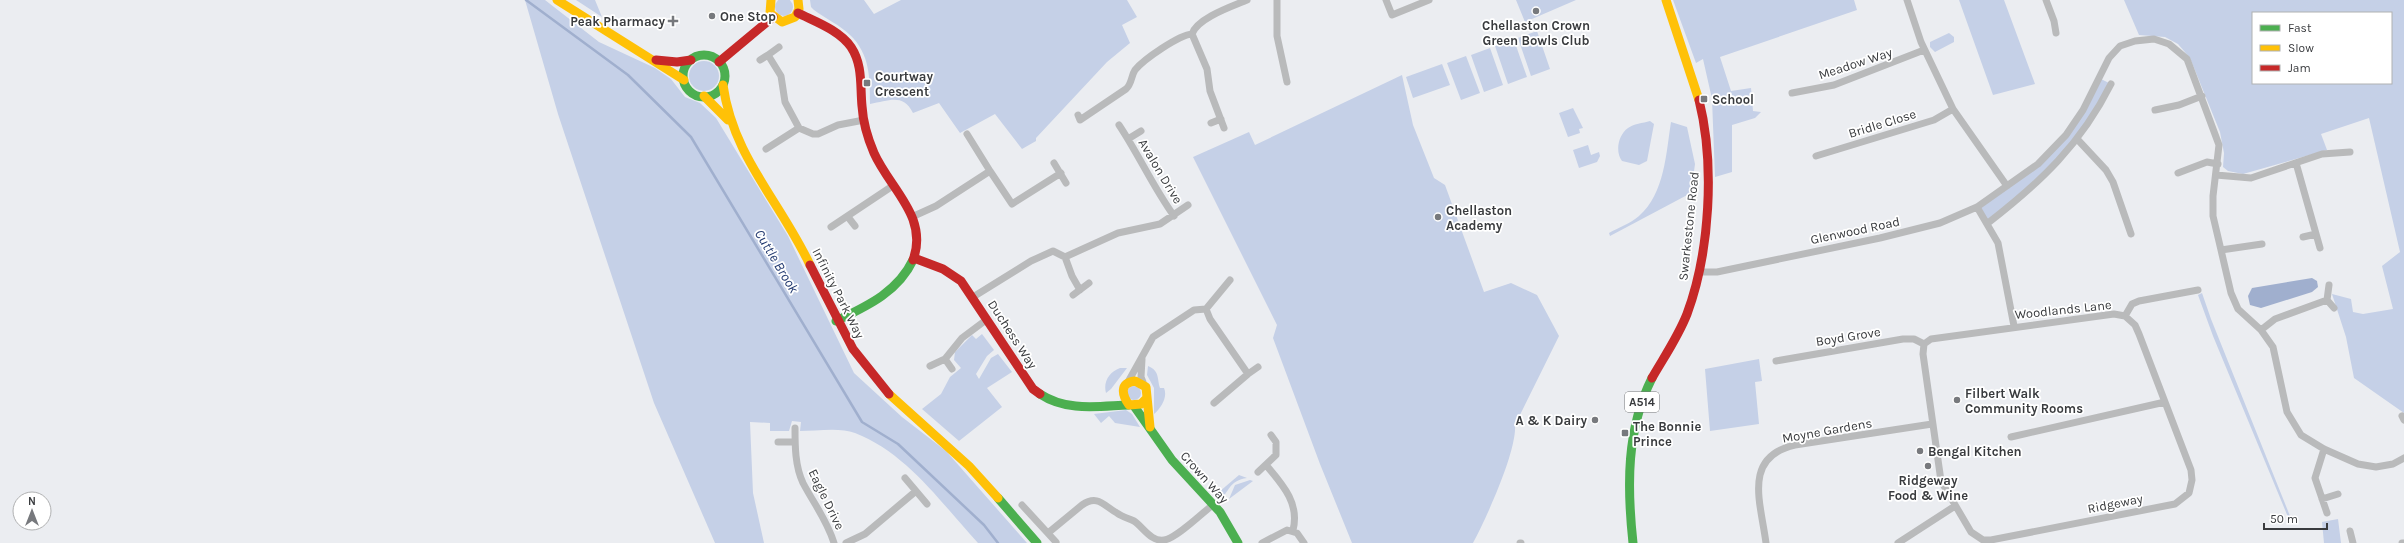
<svg xmlns="http://www.w3.org/2000/svg" width="2404" height="543" font-family="Karla,sans-serif">
  <style>
    .green { fill: #c5d0e7; fill-rule: evenodd }
    .water { fill: #a0afce }
    .lines { fill: none; stroke-linecap: round; stroke-linejoin: round }
    .stream { stroke: #a0afce; stroke-width: 2.5 }
    .street { stroke: #b9babb; stroke-width: 7 }
    .fast { stroke: #4caf50; stroke-width: 9 }
    .slow { stroke: #ffc107; stroke-width: 9 }
    .jam { stroke: #c62828; stroke-width: 9 }
    .poi-dot { fill: #77797d; stroke: #fff; stroke-width: 1.5 }
    .labels { text-anchor: middle; stroke-width: 3.5; stroke-linejoin: round; paint-order: stroke }
    .shield { fill: #fff; stroke: #747678; stroke-width: 1 }
    .shield-label { font-size: 12px; font-weight: bold; fill: #393b3e }
    .poi-label { font-size: 13px; font-weight: bold; fill: #393b3e; stroke: #fff; text-anchor: start }
    .street-label { font-size: 13px; fill: #393b3e; stroke: #fff }
    .water-label { font-size: 14px; font-style: italic; fill: #243b71; stroke: #fff }
  </style>
  <rect width="100%" height="100%" fill="#ebedf1"/>
  <!-- green -->
  <path class="green" d="M775 7a9 9 0 1 1 18 0a9 9 0 1 1-18 0Z
    M 525,0 L 545,0 L 599,42 L 655,68 L 671,79 L 685,97 L 700,103 L 716,118 L 788,236 L 854,373 L 902,417 L 946,451 L 1027,543 L 978,543 C 942,504 907,453 855,433 C 840,427 816,431 800,431 L 801,422 L 792,421 L 789,431 L 770,431 L 770,423 L 750,422 L 753,493 L 764,543 L 715,543 L 654,403 L 558,114 Z
    M 576,0 L 595,0 L 602,17 Z
    M 810,0 L 864,0 L 874,14 L 901,0 L 1127,0 L 1137,17 L 1122,25 L 1130,43 L 1107,62 L 1036,138 L 1036,141 L 1022,149 L 995,114 L 960,133 L 939,103 L 913,113 C 903,93 889,101 870,104 C 870,78 870,54 850,35 C 840,25 826,19 814,10 L 811,7 Z
    M 1516,0 L 1576,0 L 1525,22 Z
    M 1673,0 L 1854,0 L 1857,10 L 1720,57 L 1731,91 L 1751,88 L 1753,111 L 1761,112 L 1755,118 L 1732,125 L 1732,172 L 1715,177 L 1712,99 L 1703,59 L 1696,63 Z
    M 1959,0 L 2004,0 L 2035,84 L 1993,95 Z
    M 2124,0 L 2404,0 L 2404,413 L 2354,378 L 2346,337 L 2332,294 L 2351,299 L 2353,312 L 2363,314 L 2393,309 L 2382,266 L 2400,252 L 2369,118 L 2321,134 L 2327,150 L 2243,174 L 2228,171 L 2223,167 L 2224,153 L 2220,132 L 2190,58 L 2178,44 L 2165,37 L 2139,35 ZM 2253,13 L 2391,13 L 2391,83 L 2253,83 Z
    M 1537,31 L 1550,69 L 1531,76 L 1518,38 Z
    M 1949,33 L 1954,37 L 1954,42 L 1935,52 L 1930,47 L 1930,42 Z
    M 1514,40 L 1527,77 L 1508,84 L 1495,46 Z
    M 1490,48 L 1503,85 L 1484,92 L 1471,55 Z
    M 1466,56 L 1480,93 L 1461,100 L 1447,63 Z
    M689 76a15 15 0 1 1 30 0a15 15 0 1 1-30 0Z
    M 1442,64 L 1450,85 L 1413,98 L 1406,77 Z
    M 1402,75 L 1413,125 L 1434,178 L 1445,185 L 1484,292 L 1511,283 L 1537,295 L 1559,336 L 1515,425 C 1517,451 1486,519 1473,543 L 1352,543 L 1320,464 L 1273,338 L 1277,325 L 1193,157 L 1249,132 L 1255,145 Z
    M 2099,78 L 2111,84 L 2078,140 L 1988,223 L 1977,207 L 2038,164 L 2066,135 Z
    M 1573,108 L 1583,128 L 1579,129 L 1580,133 L 1568,137 L 1559,113 Z
    M 1650,121 L 1654,124 L 1647,161 L 1639,165 L 1622,161 C 1615,152 1618,135 1628,128 C 1633,124 1643,123 1650,121 Z
    M 1671,122 L 1687,127 L 1695,164 L 1691,193 L 1610,236 L 1609,233 C 1618,228 1631,223 1639,216 C 1665,193 1666,153 1671,122 Z
    M 1588,145 L 1591,155 L 1599,152 L 1600,156 L 1597,162 L 1579,168 L 1573,150 Z
    M 2202,293 L 2211,319 L 2290,516 L 2288,517 L 2213,336 L 2198,295 Z
    M 982,334 L 994,350 L 987,356 L 976,374 L 979,379 L 991,358 L 998,354 L 1012,372 L 987,388 L 1002,407 L 959,441 L 922,409 L 941,394 L 950,377 L 961,368 L 954,360 L 955,352 L 972,335 L 976,339 Z
    M 1759,359 L 1762,381 L 1755,382 L 1759,424 L 1710,431 L 1705,369 Z
    M 1148,366 C 1160,371 1157,379 1160,388 L 1164,388 C 1168,397 1161,408 1154,414 L 1154,388 L 1147,375 Z
    M 1120,368 L 1127,368 L 1111,389 L 1106,393 C 1103,382 1109,372 1120,368 Z
    M1127 393a7 7 0 1 1 14 0a7 7 0 1 1-14 0Z
    M 1126,410 L 1132,414 L 1140,427 L 1115,423 L 1109,416 L 1101,423 L 1094,414 Z
    M 1239,475 L 1247,478 C 1229,481 1231,489 1220,500 L 1208,487 L 1212,484 L 1219,492 Z
    M 1250,480 L 1253,481 L 1229,499 L 1235,485 Z
    M 2338,519 L 2341,543 L 2324,543 L 2322,522 Z"/>
  <!-- water -->
  <path class="water" d="M 2312,278 L 2317,281 L 2318,287 L 2312,292 L 2261,308 L 2250,305 L 2248,296 L 2252,288 Z"/>
  <g class="lines">
    <!-- stream -->
    <path class="stream" d="M 526,0 L 628,75 L 691,137 L 862,422 L 898,444 L 984,525 L 998,543"/>
    <!-- street -->
    <path class="street" d="M 1277,0 L 1277,36 L 1287,82
      M 1386,0 L 1392,15 L 1429,0
      M 1907,0 L 1921,42 L 1953,109 L 2007,186
      M 2046,0 L 2054,21 L 2056,33
      M 779,47 L 768,55 L 781,76 L 785,102 L 799,128 L 813,134 L 818,134 L 838,125 L 864,120
      M 760,60 L 768,55
      M 1792,93 L 1834,85 L 1924,50
      M 2155,110 L 2179,105 L 2202,96
      M 1078,115 L 1080,120 L 1126,89 C 1132,84 1131,76 1135,70 C 1144,59 1179,35 1192,34
      M 1211,123 L 1221,119
      M 1119,125 C 1139,155 1153,187 1174,216
      M 1224,128 L 1210,91 L 1207,69 L 1192,34 C 1197,18 1233,6 1247,0
      M 1128,139 L 1141,131
      M 2078,140 L 2106,170 L 2113,182 L 2131,234
      M 766,149 L 799,128
      M 1816,156 L 1934,120 L 1953,109
      M 1054,163 L 1066,183
      M 2296,163 L 2320,248
      M 990,171 L 1012,204 L 1061,173
      M 2178,173 L 2207,162 L 2218,164
      M 2216,175 L 2251,178 L 2322,154 L 2350,152
      M 1977,207 L 1998,243 L 2014,326
      M 914,216 L 936,206 L 990,171 L 967,134
      M 848,217 L 855,226
      M 1988,223 C 2041,182 2081,144 2111,84
      M 831,227 L 894,185
      M 2303,237 L 2316,234
      M 2221,250 L 2231,293 L 2238,309 L 2261,330 L 2273,347 L 2287,412 L 2301,435 L 2324,449 L 2358,464 L 2376,467 L 2393,464 L 2404,458
      M 1065,257 L 1118,233 L 1160,224 L 1188,205
      M 1699,272 L 1717,272 L 1880,238 L 1940,223 L 1977,207 L 2038,164 L 2066,135 L 2083,110 L 2109,58 L 2120,46 L 2135,41 L 2154,39 L 2169,44 L 2187,59 L 2219,145 L 2213,196 L 2213,216 L 2221,250 L 2262,244
      M 2329,285 L 2327,300 L 2334,308
      M 1073,295 L 1089,283
      M 973,297 L 1031,261 L 1053,251 L 1065,257 L 1072,276 L 1080,290
      M 1206,309 L 1230,280
      M 2261,330 L 2275,319 L 2327,300
      M 1924,344 L 1923,354 L 1941,481 L 1971,532 L 1983,540 L 1991,540 L 2175,504 L 2189,493 L 2192,480 L 2191,470 L 2139,334 L 2135,325 L 2125,316
      M 1924,344 L 1931,339 L 2114,314 L 2125,316 L 2132,304 L 2139,301 L 2198,290
      M 945,359 L 952,369
      M 1142,359 L 1141,377 L 1143,382
      M 1776,361 L 1903,339 L 1914,339 L 1924,344
      M 930,366 L 945,359 L 962,338 L 986,320
      M 1248,374 L 1258,367
      M 1128,382 L 1153,337 L 1194,310 L 1206,309 L 1210,319 L 1248,374 L 1214,403
      M 2402,416 L 2404,420
      M 795,428 C 795,446 795,466 803,483 C 814,504 827,520 834,543
      M 2011,437 L 2165,402
      M 778,442 L 795,442
      M 2324,449 L 2315,478 L 2327,513
      M 1266,465 C 1282,484 1300,503 1293,530
      M 1258,472 L 1276,455 L 1276,442 L 1271,435
      M 905,478 L 927,504
      M 2322,499 L 2338,494
      M 1022,505 L 1056,542
      M 2350,531 L 2353,543
      M 1048,533 L 1082,505 C 1098,494 1104,506 1117,513 C 1122,517 1128,518 1134,521 C 1143,527 1151,542 1164,540 C 1176,539 1203,512 1214,504
      M 846,543 L 865,534 L 916,491
      M 1262,543 L 1287,530 L 1297,533 L 1304,543
      M 1520,543 L 1521,543
      M 1766,543 C 1761,503 1742,457 1795,445 L 1932,424
      M 1898,543 L 1955,506
      M 2402,543 L 2404,543"/>
    <!-- fast -->
    <path class="fast" d="M683 76a21 21 0 1 1 42 0a21 21 0 1 1-42 0Z
      M 836,321 C 867,306 898,292 913,260
      M 1040,394 C 1067,412 1099,406 1129,405
      M 1134,406 L 1172,460 L 1220,512 L 1238,543
      M 998,498 L 1037,543
      M 1633,543 C 1627,487 1626,430 1652,378"/>
    <!-- slow -->
    <path class="slow" d="M 557,0 L 684,80
      M 771,0 L 770,13 L 782,22 L 795,17 L 799,9 L 798,0
      M 1666,0 L 1699,100
      M 723,85 C 733,157 780,201 810,265
      M 704,96 L 728,120
      M 889,394 L 969,466 L 998,498
      M 1147,398 L 1141,404 L 1129,405 C 1122,395 1119,383 1135,381 L 1146,387 L 1150,427"/>
    <!-- jam -->
    <path class="jam" d="M 798,13 C 816,22 839,30 851,47 C 863,65 860,86 862,106 C 863,122 868,139 874,153 C 890,189 929,217 913,260
      M 656,60 L 677,62 L 691,60
      M 719,62 L 773,17
      M 914,258 L 943,269 L 961,281 L 1033,389 L 1040,394
      M 810,265 L 853,349 L 889,394
      M 1652,378 C 1664,357 1678,337 1687,314 C 1710,252 1715,164 1699,100"/>
  </g>
  <!-- markers -->
  <g class="poi-dot">
    <circle cx="1536" cy="11" r="4"/>
    <circle cx="712" cy="16" r="4"/>
    <path d="M671 15h4v4h4v4h-4v4h-4v-4h-4v-4h4z"/>
    <rect x="863" y="79" width="8" height="8" rx="2"/>
    <rect x="1700" y="95" width="8" height="8" rx="2"/>
    <circle cx="1438" cy="217" r="4"/>
    <circle cx="1957" cy="400" r="4"/>
    <circle cx="1595" cy="420" r="4"/>
    <rect x="1621" y="429" width="8" height="8" rx="2"/>
    <circle cx="1920" cy="451" r="4"/>
    <circle cx="1928" cy="466" r="4"/>
  </g>
  <g class="labels">
    <!-- shield labels -->
    <rect class="shield" x="1625" y="392" width="34" height="20" rx="3"/>
    <g class="shield-label">
      <text x="1642" y="406">A514</text>
    </g>
    <!-- poi labels -->
    <g class="poi-label">
      <text x="720" y="21">One Stop</text>
      <text x="665" y="26" text-anchor="end">Peak Pharmacy</text>
      <text x="1536" y="30" text-anchor="middle">Chellaston Crown<tspan x="1536" dy="15">Green Bowls Club</tspan></text>
      <text x="875" y="81">Courtway<tspan x="875" dy="15">Crescent</tspan></text>
      <text x="1712" y="104">School</text>
      <text x="1446" y="215">Chellaston<tspan x="1446" dy="15">Academy</tspan></text>
      <text x="1965" y="398">Filbert Walk<tspan x="1965" dy="15">Community Rooms</tspan></text>
      <text x="1587" y="425" text-anchor="end">A &amp; K Dairy</text>
      <text x="1633" y="431">The Bonnie<tspan x="1633" dy="15">Prince</tspan></text>
      <text x="1928" y="456">Bengal Kitchen</text>
      <text x="1928" y="485" text-anchor="middle">Ridgeway<tspan x="1928" dy="15">Food &amp; Wine</tspan></text>
    </g>
    <!-- street labels -->
    <g class="street-label">
      <text transform="translate(1855 63) rotate(-18)" y="5">Meadow Way</text>
      <text transform="translate(1882 123) rotate(-17)" y="5">Bridle Close</text>
      <text transform="translate(1161 171) rotate(59)" y="5">Avalon Drive</text>
      <text transform="translate(1688 226) rotate(-84)" y="5">Swarkestone Road</text>
      <text transform="translate(1855 230) rotate(-12)" y="5">Glenwood Road</text>
      <text transform="translate(839 293) rotate(63)" y="5">Infinity Park Way</text>
      <text transform="translate(2063 309) rotate(-6)" y="5">Woodlands Lane</text>
      <text transform="translate(1013 334) rotate(57)" y="5">Duchess Way</text>
      <text transform="translate(1848 336) rotate(-9)" y="5">Boyd Grove</text>
      <text transform="translate(1827 430) rotate(-10)" y="5">Moyne Gardens</text>
      <text transform="translate(1205 477) rotate(48)" y="5">Crown Way</text>
      <text transform="translate(827 499) rotate(64)" y="5">Eagle Drive</text>
      <text transform="translate(2115 503) rotate(-11)" y="5">Ridgeway</text>
    </g>
    <!-- water labels -->
    <g class="water-label">
      <text transform="translate(777 261) rotate(59)" y="5">Cuttle Brook</text>
    </g>
  </g>
  <!-- legend -->
  <rect x="2252" y="12" width="140" height="72" fill="#ffffff" stroke="#b0b1b2"/>
  <rect x="2260" y="25" width="20" height="6" fill="#4caf50" stroke="#b0b1b2"/>
  <text x="2288" y="32" font-size="12" fill="#393b3e">Fast</text>
  <rect x="2260" y="45" width="20" height="6" fill="#ffc107" stroke="#b0b1b2"/>
  <text x="2288" y="52" font-size="12" fill="#393b3e">Slow</text>
  <rect x="2260" y="65" width="20" height="6" fill="#c62828" stroke="#b0b1b2"/>
  <text x="2288" y="72" font-size="12" fill="#393b3e">Jam</text>
  <!-- north arrow -->
  <g transform="translate(32 511)"><circle r="19" fill="#ffffff" stroke="#b0b1b2"/>
  <path d="M0-3L7 15L0 10L-7 15Z" fill="#77797d"/>
  <text y="-6" font-size="11" font-weight="bold" text-anchor="middle" fill="#393b3e">N</text>
  </g>
  <!-- scale -->
  <path d="M2264 523v6h63v-6" fill="none" stroke="#393b3e" stroke-width="2"/>
  <text x="2270" y="523" font-size="12" fill="#393b3e" stroke="#ffffff" stroke-width="3" paint-order="stroke">50 m</text>
</svg>
